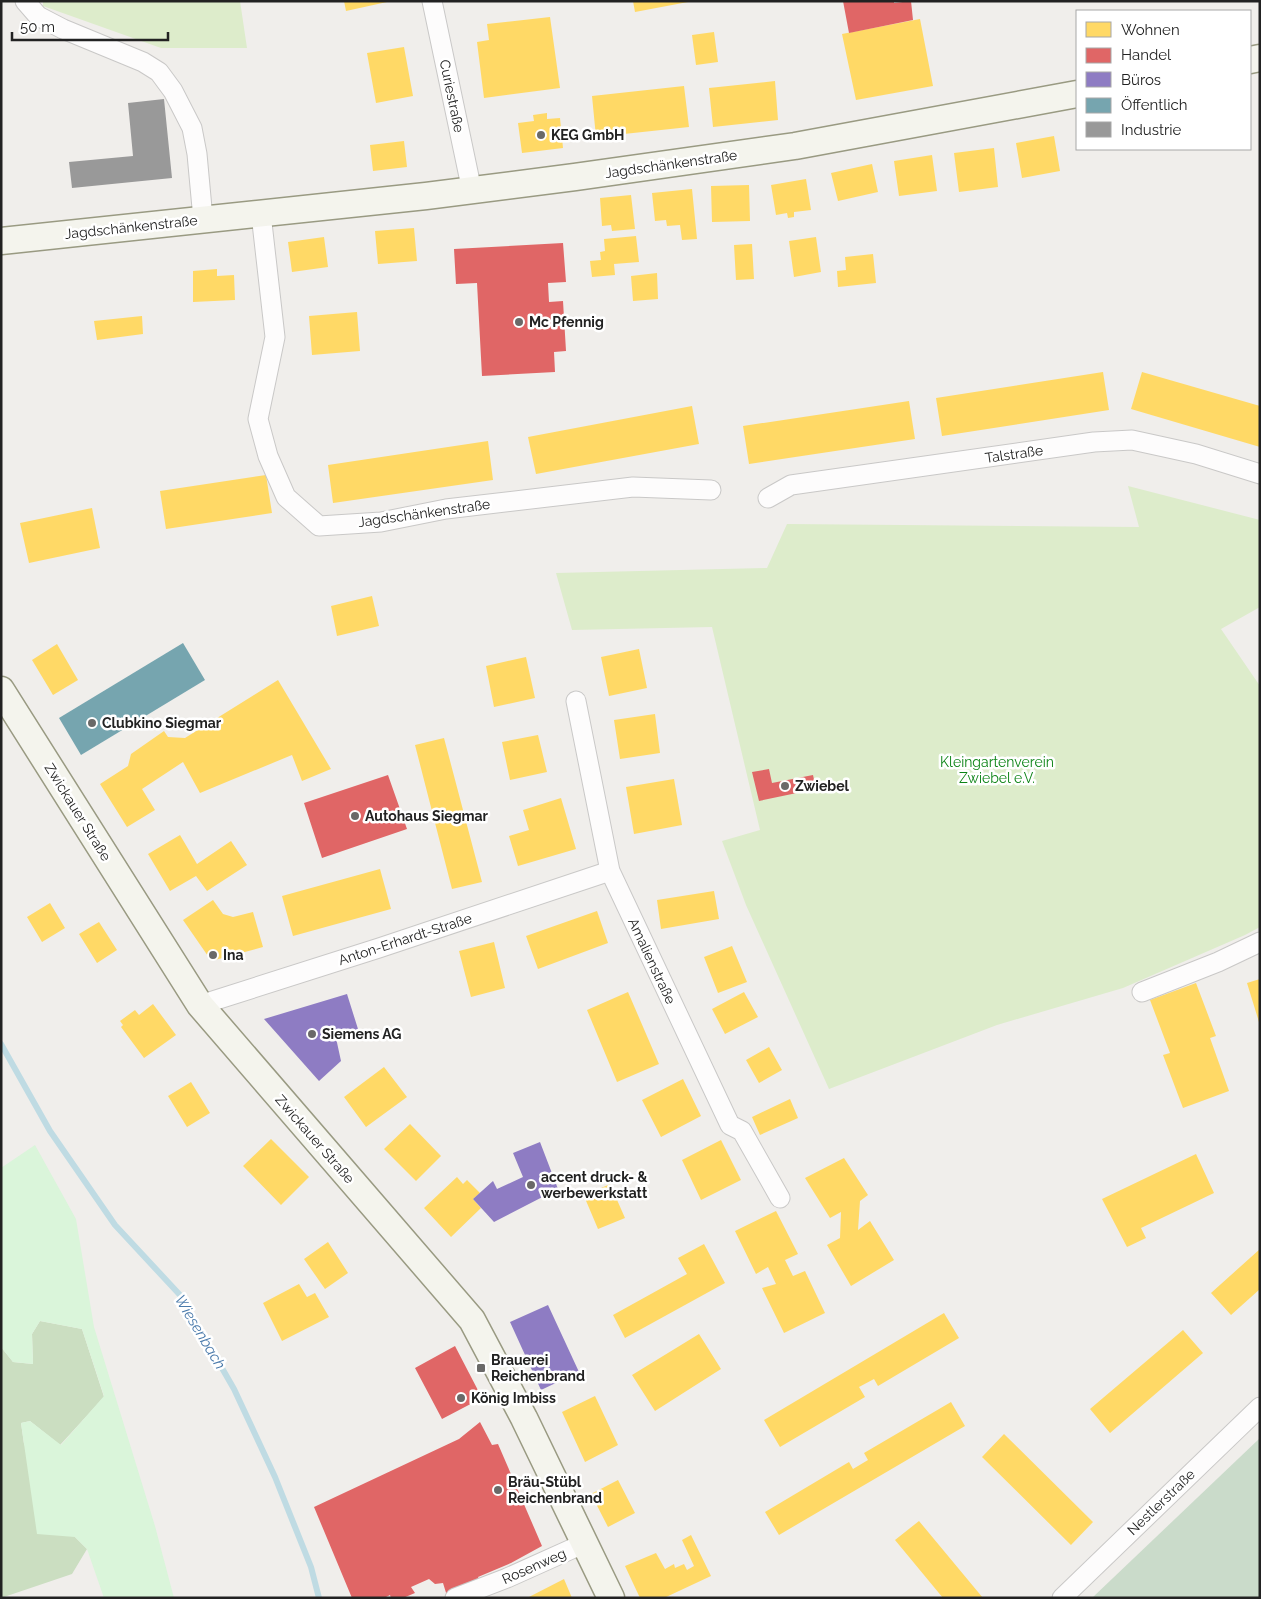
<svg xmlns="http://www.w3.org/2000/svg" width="1261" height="1599" font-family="Raleway,sans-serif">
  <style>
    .grass { fill: #ddeccb }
    .forest { fill: #cbdec1 }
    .cemetery { fill: #cadbca }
    .park { fill: #daf5da }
    .homes { fill: #ffd966 }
    .shops { fill: #e06666 }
    .offices { fill: #8e7cc3 }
    .public { fill: #76a5af }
    .industry { fill: #999 }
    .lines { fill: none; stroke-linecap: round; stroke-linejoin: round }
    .stream { stroke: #bfdbe3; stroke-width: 6 }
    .minor-casing { stroke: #c9c8c7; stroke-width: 21 }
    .secondary-casing { stroke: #999a82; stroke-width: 29 }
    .minor { stroke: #fdfcfc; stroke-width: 19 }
    .secondary { stroke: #f4f4ed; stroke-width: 26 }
    .poi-dot { fill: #6a6968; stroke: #fff; stroke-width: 2 }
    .labels { text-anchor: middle; stroke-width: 5; stroke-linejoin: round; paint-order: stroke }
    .street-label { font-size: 14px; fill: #222; stroke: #fff }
    .poi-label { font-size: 14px; font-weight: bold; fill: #222; stroke: #fff; text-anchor: start }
    .park-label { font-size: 14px; fill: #0c8416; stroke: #fff }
    .water-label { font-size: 15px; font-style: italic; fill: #4a7aab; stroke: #fff }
  </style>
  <rect width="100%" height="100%" fill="#f0eeeb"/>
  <!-- grass -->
  <path class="grass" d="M 43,1 L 240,1 L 247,48 L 161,48 L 43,6 Z
    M 1128,486 L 1260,520 L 1260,607 L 1221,629 L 1260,686 L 1260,927 L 1245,935 L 1123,988 L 997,1025 L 829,1089 L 746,905 L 722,841 L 760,830 L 712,627 L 572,630 L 556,573 L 767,568 L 787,524 L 1139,527 Z"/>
  <!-- forest -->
  <path class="forest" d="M 40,1321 L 82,1329 L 104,1397 L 60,1445 L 30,1421 L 21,1423 L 24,1444 L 75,1537 L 87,1549 L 72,1574 L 1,1598 L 1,1347 L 13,1362 L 33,1364 L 32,1334 Z"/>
  <!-- cemetery -->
  <path class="cemetery" d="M 1260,1438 L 1260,1598 L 1092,1598 Z"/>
  <!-- park -->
  <path class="park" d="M 35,1145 L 76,1219 L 94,1327 L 155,1526 L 174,1598 L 104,1598 L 87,1549 L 75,1537 L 37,1534 L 21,1423 L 30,1421 L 61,1445 L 104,1396 L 82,1329 L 40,1321 L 32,1334 L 33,1364 L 13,1362 L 1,1347 L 1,1168 Z"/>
  <!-- homes -->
  <path class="homes" d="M 344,1 L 387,1 L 387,2 L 346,11 Z
    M 633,1 L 688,1 L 688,2 L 635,12 Z
    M 550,17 L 560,88 L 484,98 L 477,42 L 489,40 L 487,24 Z
    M 920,19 L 933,86 L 856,100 L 842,34 Z
    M 714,32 L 718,62 L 696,65 L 692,35 Z
    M 404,47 L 413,96 L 376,103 L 367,53 Z
    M 775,81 L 778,120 L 713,127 L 709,88 Z
    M 684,86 L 689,127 L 596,137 L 592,96 Z
    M 547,113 L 547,119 L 560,118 L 563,148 L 522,153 L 518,123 L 534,121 L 533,115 Z
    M 1054,136 L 1060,171 L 1022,178 L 1016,143 Z
    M 404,141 L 407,167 L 373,171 L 370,145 Z
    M 994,148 L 998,187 L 959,192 L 954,153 Z
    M 932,155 L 937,191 L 899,196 L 894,161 Z
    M 872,164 L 878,192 L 838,201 L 831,173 Z
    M 806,179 L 811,210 L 794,212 L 794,217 L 788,218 L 787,213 L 776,215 L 771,185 Z
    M 749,185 L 750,221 L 712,222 L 711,186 Z
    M 692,189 L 697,239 L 682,240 L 680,225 L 667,226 L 666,220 L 655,221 L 652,193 Z
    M 631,195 L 635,229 L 612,231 L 611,225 L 602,226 L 600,198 Z
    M 414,228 L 417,261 L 378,264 L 375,231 Z
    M 636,236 L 639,262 L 614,264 L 615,275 L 592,277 L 590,261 L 601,260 L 600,252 L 605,251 L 604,239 Z
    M 324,237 L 328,267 L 292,272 L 288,242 Z
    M 816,237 L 821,272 L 794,277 L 789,241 Z
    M 752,244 L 754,279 L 736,280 L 734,245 Z
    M 873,254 L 876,283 L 838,287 L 837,271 L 846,270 L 845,257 Z
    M 217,269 L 217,276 L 234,275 L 235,300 L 193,302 L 193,271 Z
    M 657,273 L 658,299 L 633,301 L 631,276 Z
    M 357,312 L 360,351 L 312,355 L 309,316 Z
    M 142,316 L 143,334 L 97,340 L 94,321 Z
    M 1103,372 L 1109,410 L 942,436 L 936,398 Z
    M 1142,372 L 1260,406 L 1260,447 L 1131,409 Z
    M 909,401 L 915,439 L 749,464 L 743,426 Z
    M 692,406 L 699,444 L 536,474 L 528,437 Z
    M 488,441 L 493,480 L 333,503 L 328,465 Z
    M 266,475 L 272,513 L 166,529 L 160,491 Z
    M 92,508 L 100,548 L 29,563 L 20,523 Z
    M 372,596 L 379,626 L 337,636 L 331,606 Z
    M 57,644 L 78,680 L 53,695 L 32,660 Z
    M 639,649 L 647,688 L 609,696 L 601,657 Z
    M 526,657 L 535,698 L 494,707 L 486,666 Z
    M 278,680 L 331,769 L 302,781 L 292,755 L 200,793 L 183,762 L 142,789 L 155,810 L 127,827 L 100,784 L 128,766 L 131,754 L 164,731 L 168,737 L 185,738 Z
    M 655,714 L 660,753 L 620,759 L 614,720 Z
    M 538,735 L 547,772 L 510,780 L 502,742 Z
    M 444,738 L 482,882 L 452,889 L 415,745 Z
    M 674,779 L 682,825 L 634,834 L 626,787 Z
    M 561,798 L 576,849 L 518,866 L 509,836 L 529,830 L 523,810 Z
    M 180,835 L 197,864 L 231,841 L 247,865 L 207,891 L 196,876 L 170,891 L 148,854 Z
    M 380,869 L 391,909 L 293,936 L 282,896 Z
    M 714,891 L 719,919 L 661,929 L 657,900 Z
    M 213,900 L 223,914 L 233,917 L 253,912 L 263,947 L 215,960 L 210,959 L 183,920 Z
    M 50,903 L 65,928 L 42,942 L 27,917 Z
    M 597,911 L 608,943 L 538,969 L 526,936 Z
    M 99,922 L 117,950 L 97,963 L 79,934 Z
    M 494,942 L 505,988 L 471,997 L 459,951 Z
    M 732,946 L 747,982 L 718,993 L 704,957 Z
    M 1260,979 L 1260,1022 L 1259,1022 L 1247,983 Z
    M 1196,983 L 1216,1036 L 1210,1038 L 1229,1091 L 1183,1108 L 1163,1055 L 1170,1053 L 1150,1000 Z
    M 628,992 L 659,1064 L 617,1082 L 587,1010 Z
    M 744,992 L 758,1017 L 725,1034 L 712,1009 Z
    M 153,1004 L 176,1035 L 144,1058 L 121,1027 L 123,1025 L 120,1021 L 135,1010 L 139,1015 Z
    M 769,1047 L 782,1070 L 759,1083 L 746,1060 Z
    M 384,1067 L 407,1097 L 366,1127 L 344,1097 Z
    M 683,1079 L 701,1116 L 661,1137 L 642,1100 Z
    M 191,1082 L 210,1113 L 187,1127 L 168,1096 Z
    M 790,1099 L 798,1118 L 760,1135 L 752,1117 Z
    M 410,1124 L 441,1156 L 416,1181 L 384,1149 Z
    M 271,1139 L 309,1177 L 281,1205 L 243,1166 Z
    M 721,1140 L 741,1180 L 701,1200 L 682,1160 Z
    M 1196,1154 L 1214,1193 L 1141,1228 L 1146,1238 L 1127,1247 L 1102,1199 Z
    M 844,1158 L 868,1195 L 860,1201 L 858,1230 L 870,1221 L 894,1260 L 851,1286 L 827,1245 L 840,1238 L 841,1212 L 830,1218 L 805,1178 Z
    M 457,1177 L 463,1184 L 467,1180 L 480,1193 L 473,1199 L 481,1208 L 451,1237 L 424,1208 Z
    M 610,1184 L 625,1218 L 598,1229 L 584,1196 Z
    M 776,1211 L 798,1254 L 785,1260 L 793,1276 L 805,1271 L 825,1313 L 784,1333 L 762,1288 L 776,1284 L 768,1267 L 756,1274 L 735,1231 Z
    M 328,1242 L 348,1273 L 325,1289 L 304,1259 Z
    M 704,1244 L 725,1283 L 625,1338 L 613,1315 L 687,1274 L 678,1258 Z
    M 1260,1249 L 1260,1289 L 1231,1315 L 1211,1293 Z
    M 299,1284 L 307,1297 L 315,1293 L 329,1317 L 282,1341 L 263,1303 Z
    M 944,1313 L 959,1338 L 878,1386 L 874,1379 L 859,1387 L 865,1397 L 780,1447 L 764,1420 Z
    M 1183,1330 L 1203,1353 L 1110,1433 L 1090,1409 Z
    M 699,1334 L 721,1369 L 655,1411 L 632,1375 Z
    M 595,1396 L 618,1445 L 585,1462 L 562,1412 Z
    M 951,1402 L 965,1426 L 779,1535 L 765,1512 L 849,1462 L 853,1469 L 868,1460 L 864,1453 Z
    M 1004,1434 L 1093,1522 L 1071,1545 L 982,1457 Z
    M 618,1480 L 635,1513 L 608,1527 L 591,1494 Z
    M 919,1521 L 983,1598 L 943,1598 L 895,1540 Z
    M 691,1535 L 711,1576 L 664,1598 L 640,1598 L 625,1566 L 656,1553 L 665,1569 L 674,1564 L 675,1568 L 684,1564 L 687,1570 L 694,1566 L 682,1540 Z
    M 564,1579 L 572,1598 L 527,1598 Z"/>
  <!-- shops -->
  <path class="shops" d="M 843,1 L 894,1 L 894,3 L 911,1 L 913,20 L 849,33 Z
    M 563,243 L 566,282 L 548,283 L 549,302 L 563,301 L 566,351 L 554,352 L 555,372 L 482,376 L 477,283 L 456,284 L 454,249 Z
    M 769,769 L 772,783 L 813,775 L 816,789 L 759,801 L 752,772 Z
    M 388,775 L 407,829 L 322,858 L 304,803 Z
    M 455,1346 L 482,1398 L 442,1419 L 415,1368 Z
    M 480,1422 L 492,1445 L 498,1444 L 542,1546 L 511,1563 L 478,1577 L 481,1584 L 447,1596 L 443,1583 L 435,1584 L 429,1579 L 411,1587 L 415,1593 L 403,1598 L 391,1598 L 390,1595 L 384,1598 L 352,1598 L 314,1507 L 459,1439 Z"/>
  <!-- offices -->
  <path class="offices" d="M 347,994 L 358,1029 L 336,1038 L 341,1061 L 319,1081 L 264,1019 Z
    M 540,1142 L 558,1189 L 494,1222 L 473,1199 L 493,1181 L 497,1189 L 523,1177 L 513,1153 Z
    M 548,1305 L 579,1372 L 541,1390 L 510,1322 Z"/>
  <!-- public -->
  <path class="public" d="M 183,643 L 205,680 L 81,755 L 59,718 Z"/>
  <!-- industry -->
  <path class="industry" d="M 164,99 L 172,178 L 72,188 L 69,162 L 133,156 L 128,103 Z"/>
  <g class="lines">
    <!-- stream -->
    <path class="stream" d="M 1,1044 L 50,1131 L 115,1225 L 180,1295 L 234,1389 L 275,1477 L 311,1567 L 319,1598"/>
    <!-- minor casing -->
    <g class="minor-casing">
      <path id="minor" d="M 25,1 L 38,16 L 63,29 L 143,62 L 159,72 L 173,91 L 192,128 L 197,154 L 203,219
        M 432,1 L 472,191
        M 261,214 L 275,337 L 258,419 L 268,456 L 286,497 L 319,526 L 381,522 L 446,509 L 633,487 L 711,490
        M 768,498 L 791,485 L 1094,442 L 1132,440 L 1196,454 L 1260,474
        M 576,701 L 610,871 L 730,1125 L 742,1131 L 780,1198
        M 1142,992 L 1218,962 L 1260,942
        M 200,1005 L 379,948 L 610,871
        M 455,1598 L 507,1578 L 585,1543
        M 1062,1598 L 1260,1407"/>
    </g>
    <!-- secondary casing -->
    <g class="secondary-casing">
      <path id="secondary" d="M 1250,60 L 1260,58
        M 1,241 L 426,196 L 575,177 L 795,146 L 1077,94
        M 1,690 L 200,1005 L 472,1320 L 524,1418 L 611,1598"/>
    </g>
    <!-- minor -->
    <use href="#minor" class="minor"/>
    <!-- secondary -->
    <use href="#secondary" class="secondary"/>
  </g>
  <!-- markers -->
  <g class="poi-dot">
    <circle cx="541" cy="135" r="5"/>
    <circle cx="519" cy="322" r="5"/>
    <circle cx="92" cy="723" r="5"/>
    <circle cx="785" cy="786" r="5"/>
    <circle cx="355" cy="816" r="5"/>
    <circle cx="213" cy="955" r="5"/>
    <circle cx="312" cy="1034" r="5"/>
    <circle cx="531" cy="1185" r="5"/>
    <rect x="476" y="1363" width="10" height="10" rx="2.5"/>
    <circle cx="461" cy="1398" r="5"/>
    <circle cx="498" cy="1490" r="5"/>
  </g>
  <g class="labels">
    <!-- street labels -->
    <g class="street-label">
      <text transform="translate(452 96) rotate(78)" y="5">Curiestraße</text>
      <text transform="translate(671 164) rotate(-8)" y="5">Jagdschänkenstraße</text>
      <text transform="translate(131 227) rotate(-6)" y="5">Jagdschänkenstraße</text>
      <text transform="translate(1014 454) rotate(-8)" y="5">Talstraße</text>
      <text transform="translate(424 513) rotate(-8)" y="5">Jagdschänkenstraße</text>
      <text transform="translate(78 812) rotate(58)" y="5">Zwickauer Straße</text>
      <text transform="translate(405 939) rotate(-18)" y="5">Anton-Erhardt-Straße</text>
      <text transform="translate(652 961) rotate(65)" y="5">Amalienstraße</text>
      <text transform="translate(315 1139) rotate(49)" y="5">Zwickauer Straße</text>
      <text transform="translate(1161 1502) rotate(-44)" y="5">Nestlerstraße</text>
      <text transform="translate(534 1566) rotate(-24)" y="5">Rosenweg</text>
    </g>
    <!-- poi labels -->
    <g class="poi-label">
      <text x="551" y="140">KEG GmbH</text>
      <text x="529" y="327">Mc Pfennig</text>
      <text x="102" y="728">Clubkino Siegmar</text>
      <text x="795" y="791">Zwiebel</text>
      <text x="365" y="821">Autohaus Siegmar</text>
      <text x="223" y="960">Ina</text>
      <text x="322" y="1039">Siemens AG</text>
      <text x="541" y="1182">accent druck- &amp;<tspan x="541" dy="16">werbewerkstatt</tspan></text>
      <text x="491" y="1365">Brauerei<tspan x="491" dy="16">Reichenbrand</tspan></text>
      <text x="471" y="1403">König Imbiss</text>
      <text x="508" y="1487">Bräu-Stübl<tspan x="508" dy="16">Reichenbrand</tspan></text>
    </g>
    <!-- park labels -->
    <g class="park-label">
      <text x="997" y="767">Kleingartenverein<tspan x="997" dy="16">Zwiebel e.V.</tspan></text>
    </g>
    <!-- water labels -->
    <g class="water-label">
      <text transform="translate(200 1332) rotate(59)" y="5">Wiesenbach</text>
    </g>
  </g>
  <!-- border -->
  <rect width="1261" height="1599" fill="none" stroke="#222222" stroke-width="5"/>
  <!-- legend -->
  <rect x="1076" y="10" width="175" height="140" fill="#ffffff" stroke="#a7a7a7"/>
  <rect x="1086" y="22" width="25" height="15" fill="#ffd966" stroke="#a7a7a7"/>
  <text x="1121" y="35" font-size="15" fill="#222222">Wohnen</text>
  <rect x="1086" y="48" width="25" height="15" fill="#e06666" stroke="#a7a7a7"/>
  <text x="1121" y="60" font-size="15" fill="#222222">Handel</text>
  <rect x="1086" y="72" width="25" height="15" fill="#8e7cc3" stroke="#a7a7a7"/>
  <text x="1121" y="85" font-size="15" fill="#222222">Büros</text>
  <rect x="1086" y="98" width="25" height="15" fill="#76a5af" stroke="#a7a7a7"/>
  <text x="1121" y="110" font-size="15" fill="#222222">Öffentlich</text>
  <rect x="1086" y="122" width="25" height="15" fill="#999999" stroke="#a7a7a7"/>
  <text x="1121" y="135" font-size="15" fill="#222222">Industrie</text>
  <!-- scale -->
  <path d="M12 32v8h156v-8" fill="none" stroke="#222222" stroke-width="2.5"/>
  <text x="20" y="32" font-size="15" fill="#222222" stroke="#ffffff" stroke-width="4" paint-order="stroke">50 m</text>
</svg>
